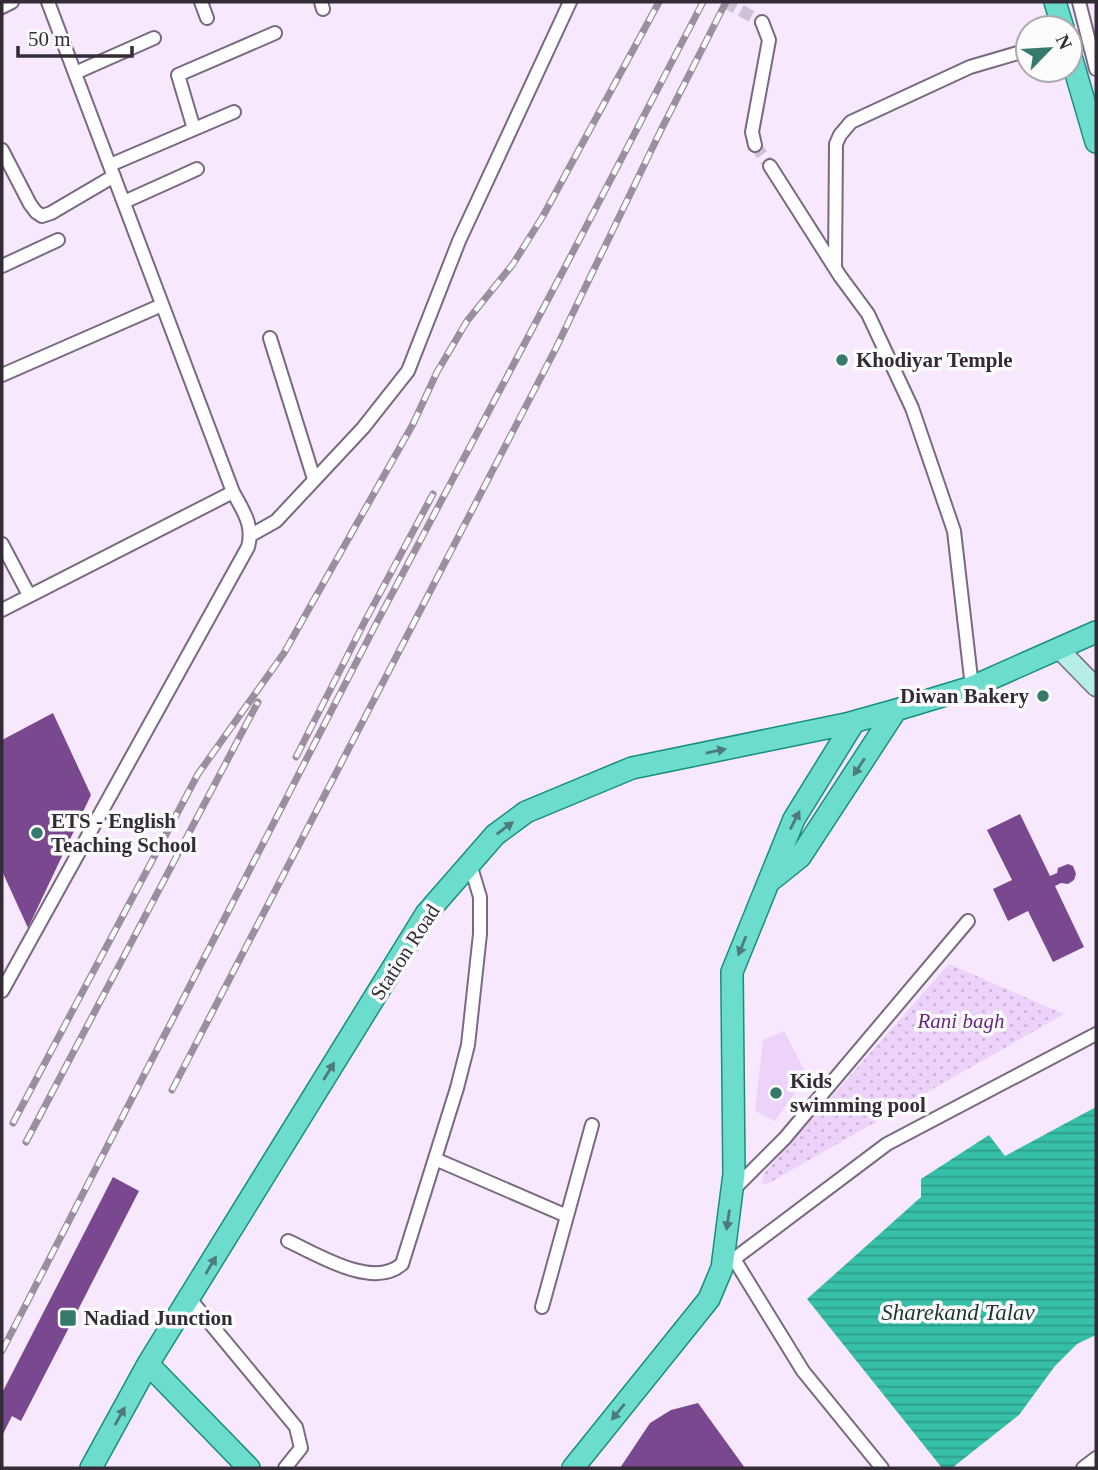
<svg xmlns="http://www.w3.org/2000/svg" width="1098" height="1470" font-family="Georgia,serif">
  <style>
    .park { fill: url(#park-dots) }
    .pitch { fill: #edd2fa }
    .water { fill: url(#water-rules) }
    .building { fill: #79488e }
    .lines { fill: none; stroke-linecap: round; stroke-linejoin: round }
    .street-tunnel { stroke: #d0c2d6; stroke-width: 12; stroke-dasharray: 12 6; stroke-linecap: butt }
    .street-casing { stroke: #796981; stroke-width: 16 }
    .secondary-casing { stroke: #796981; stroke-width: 21 }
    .primary-casing { stroke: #188e81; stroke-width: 24 }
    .street { stroke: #fff; stroke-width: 12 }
    .secondary { stroke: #b6ede6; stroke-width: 18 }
    .primary { stroke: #6cdccc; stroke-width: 21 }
    .rail-casing { stroke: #9a8e9f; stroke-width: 7 }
    .rail { stroke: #fcfcfc; stroke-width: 4.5; stroke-dasharray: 13; stroke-linecap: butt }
    .oneway { fill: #4d7b7a }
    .poi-dot { fill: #377a6d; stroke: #fcfcfc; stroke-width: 2.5 }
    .labels { text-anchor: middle; stroke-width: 7; stroke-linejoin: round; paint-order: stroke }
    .poi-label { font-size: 21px; font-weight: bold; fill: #332b36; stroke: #fcfcfc; text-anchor: start }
    .street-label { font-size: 21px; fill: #332b36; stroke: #fcfcfc }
    .park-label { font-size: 21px; font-style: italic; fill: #682881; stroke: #fcfcfc }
    .water-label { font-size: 23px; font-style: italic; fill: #1e342f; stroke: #fcfcfc }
  </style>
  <defs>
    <pattern id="park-dots" width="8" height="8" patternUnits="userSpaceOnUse" patternTransform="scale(1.75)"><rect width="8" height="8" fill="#edd2fa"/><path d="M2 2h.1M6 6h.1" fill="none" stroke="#ccb4d7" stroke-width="1.8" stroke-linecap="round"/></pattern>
    <pattern id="water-rules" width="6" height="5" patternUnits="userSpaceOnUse" patternTransform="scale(1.75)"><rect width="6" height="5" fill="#36c0a8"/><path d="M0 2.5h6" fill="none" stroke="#2e9c8a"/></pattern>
  </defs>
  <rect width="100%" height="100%" fill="#f7e8fe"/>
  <!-- park -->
  <path class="park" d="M 949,964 L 1064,1014 L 769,1183 L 761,1184 L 765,1172 Z"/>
  <!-- pitch -->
  <path class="pitch" d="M 784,1031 L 807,1075 L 775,1121 L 755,1111 L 763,1040 Z"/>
  <!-- water -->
  <path class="water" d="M 1096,1107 L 1096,1335 L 1077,1344 L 1055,1366 L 1019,1415 L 952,1468 L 942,1468 L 807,1299 L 921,1197 L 921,1179 L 989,1135 L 1005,1156 Z"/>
  <!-- building -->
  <path class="building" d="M 53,713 L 91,795 L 28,928 L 2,871 L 2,740 Z
    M 1020,814 L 1050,876 L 1057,873 L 1058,868 L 1068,864 L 1073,866 L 1076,874 L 1074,880 L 1068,884 L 1061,883 L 1055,886 L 1084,947 L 1053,962 L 1028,911 L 1008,921 L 993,889 L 1012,880 L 987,830 Z
    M 113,1177 L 139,1191 L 21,1421 L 12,1416 L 2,1436 L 2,1393 Z
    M 698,1403 L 745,1468 L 620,1468 L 650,1423 L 671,1410 Z"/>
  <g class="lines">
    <!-- street-tunnel -->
    <path class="street-tunnel" d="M 725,2 L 762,22
      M 755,145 L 770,166"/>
    <!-- street casing -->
    <g class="street-casing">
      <path id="street" d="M 201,2 L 207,18
        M 321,2 L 323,9
        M 1079,2 L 1096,69
        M 2,7 L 12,2
        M 75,73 L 154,38
        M 194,129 L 178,75 L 275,33
        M 755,145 L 752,132 L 769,40 L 762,22
        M 2,150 L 30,204 L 36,212 L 42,216 L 51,213 L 114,176
        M 110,165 L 234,112
        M 770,166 L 840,276 L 868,314 L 912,408 L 954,531 L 972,687
        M 124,202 L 197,169
        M 2,266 L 58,240
        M 835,267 L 836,144 L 840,135 L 851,122 L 970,67 L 1028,50
        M 270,338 L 314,479
        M 2,375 L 162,305
        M 251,535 L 276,521 L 363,428 L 408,371 L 459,241 L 570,2
        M 2,544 L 29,595
        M 2,610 L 233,492
        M 2,991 L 248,547 C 254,525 243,511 233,492 L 48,2
        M 435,1159 L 567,1216
        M 733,1190 L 785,1138 L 968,921
        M 288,1241 C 317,1254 373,1290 402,1264 L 457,1088 L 468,1045 L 480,934 L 480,897 L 470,864
        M 734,1259 L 803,1371 L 882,1468
        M 722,1268 L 887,1144 L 1096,1034
        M 190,1299 L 296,1427 L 301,1448 L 285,1468
        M 542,1307 L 592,1125
        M 1083,1468 L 1096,1458"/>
    </g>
    <!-- secondary casing -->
    <g class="secondary-casing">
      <path id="secondary" d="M 1058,648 L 1096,687"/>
    </g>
    <!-- primary casing -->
    <g class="primary-casing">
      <path id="primary" d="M 1055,2 L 1063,28
        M 1070,53 L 1096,142
        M 770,881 L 800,857 L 896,710
        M 148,1364 L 249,1468
        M 91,1468 L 148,1364 L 426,914 L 495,835 L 526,812 L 632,768 L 846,724 L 896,710 L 972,687 L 1096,632
        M 573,1468 L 709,1299 L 722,1268 L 734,1174 L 732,972 L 794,819 L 854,722"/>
    </g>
    <!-- street -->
    <use href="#street" class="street"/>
    <!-- secondary -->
    <use href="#secondary" class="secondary"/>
    <!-- primary -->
    <use href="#primary" class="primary"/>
    <!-- rail casing -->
    <g class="rail-casing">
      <path id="rail" d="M 296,757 L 365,621 L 433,494
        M 172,1090 L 556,348 L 662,128 L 726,2
        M 13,1123 L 198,774 L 284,653 L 413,424 L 437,372 L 467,321 L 513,264 L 543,216 L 659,2
        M 26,1142 L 258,702
        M 2,1351 L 376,624 L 563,271 L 703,2"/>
    </g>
    <!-- rail -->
    <use href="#rail" class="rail"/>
  </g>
  <!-- one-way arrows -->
  <defs><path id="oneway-solid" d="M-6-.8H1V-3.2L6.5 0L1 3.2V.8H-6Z" transform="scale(1.75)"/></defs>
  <g class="oneway">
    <use href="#oneway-solid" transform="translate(716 751) rotate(-12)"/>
    <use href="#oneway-solid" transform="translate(859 767) rotate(123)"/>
    <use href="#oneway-solid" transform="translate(795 820) rotate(-63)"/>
    <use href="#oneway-solid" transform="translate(505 828) rotate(-37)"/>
    <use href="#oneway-solid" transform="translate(742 946) rotate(112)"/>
    <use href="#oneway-solid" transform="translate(329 1071) rotate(-58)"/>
    <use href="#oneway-solid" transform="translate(728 1220) rotate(98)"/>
    <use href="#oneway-solid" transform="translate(211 1265) rotate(-59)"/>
    <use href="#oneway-solid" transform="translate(618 1412) rotate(129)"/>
    <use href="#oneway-solid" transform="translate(120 1416) rotate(-61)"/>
  </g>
  <!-- markers -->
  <g class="poi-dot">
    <circle cx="842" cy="360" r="7"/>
    <circle cx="1043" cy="696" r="7"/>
    <circle cx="37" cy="833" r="7"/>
    <circle cx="776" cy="1093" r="7"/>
    <rect x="59" y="1309" width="18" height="18" rx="3.5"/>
  </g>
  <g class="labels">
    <!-- poi labels -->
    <g class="poi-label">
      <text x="856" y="367">Khodiyar Temple</text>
      <text x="1029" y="703" text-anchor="end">Diwan Bakery</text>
      <text x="51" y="828">ETS - English<tspan x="51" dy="24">Teaching School</tspan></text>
      <text x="790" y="1088">Kids<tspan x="790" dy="24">swimming pool</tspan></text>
      <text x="84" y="1325">Nadiad Junction</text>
    </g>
    <!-- street labels -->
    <g class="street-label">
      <text transform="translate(405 952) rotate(-57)" y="7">Station Road</text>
    </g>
    <!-- park labels -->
    <g class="park-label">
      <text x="961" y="1028">Rani bagh</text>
    </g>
    <!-- water labels -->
    <g class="water-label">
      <text x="958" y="1320">Sharekand Talav</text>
    </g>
  </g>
  <!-- border -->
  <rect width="1098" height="1470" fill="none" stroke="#332b36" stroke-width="7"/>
  <!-- north arrow -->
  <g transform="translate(1049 49) rotate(65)"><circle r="33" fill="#fcfcfc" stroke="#aca8ad" stroke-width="2"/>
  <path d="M0-5L12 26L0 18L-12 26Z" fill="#377a6d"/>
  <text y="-10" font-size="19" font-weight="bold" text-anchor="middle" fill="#332b36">N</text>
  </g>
  <!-- scale -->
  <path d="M18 46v10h114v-10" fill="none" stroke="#332b36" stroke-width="3.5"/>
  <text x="28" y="46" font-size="21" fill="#332b36" stroke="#fcfcfc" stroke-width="5" paint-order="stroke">50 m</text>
</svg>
